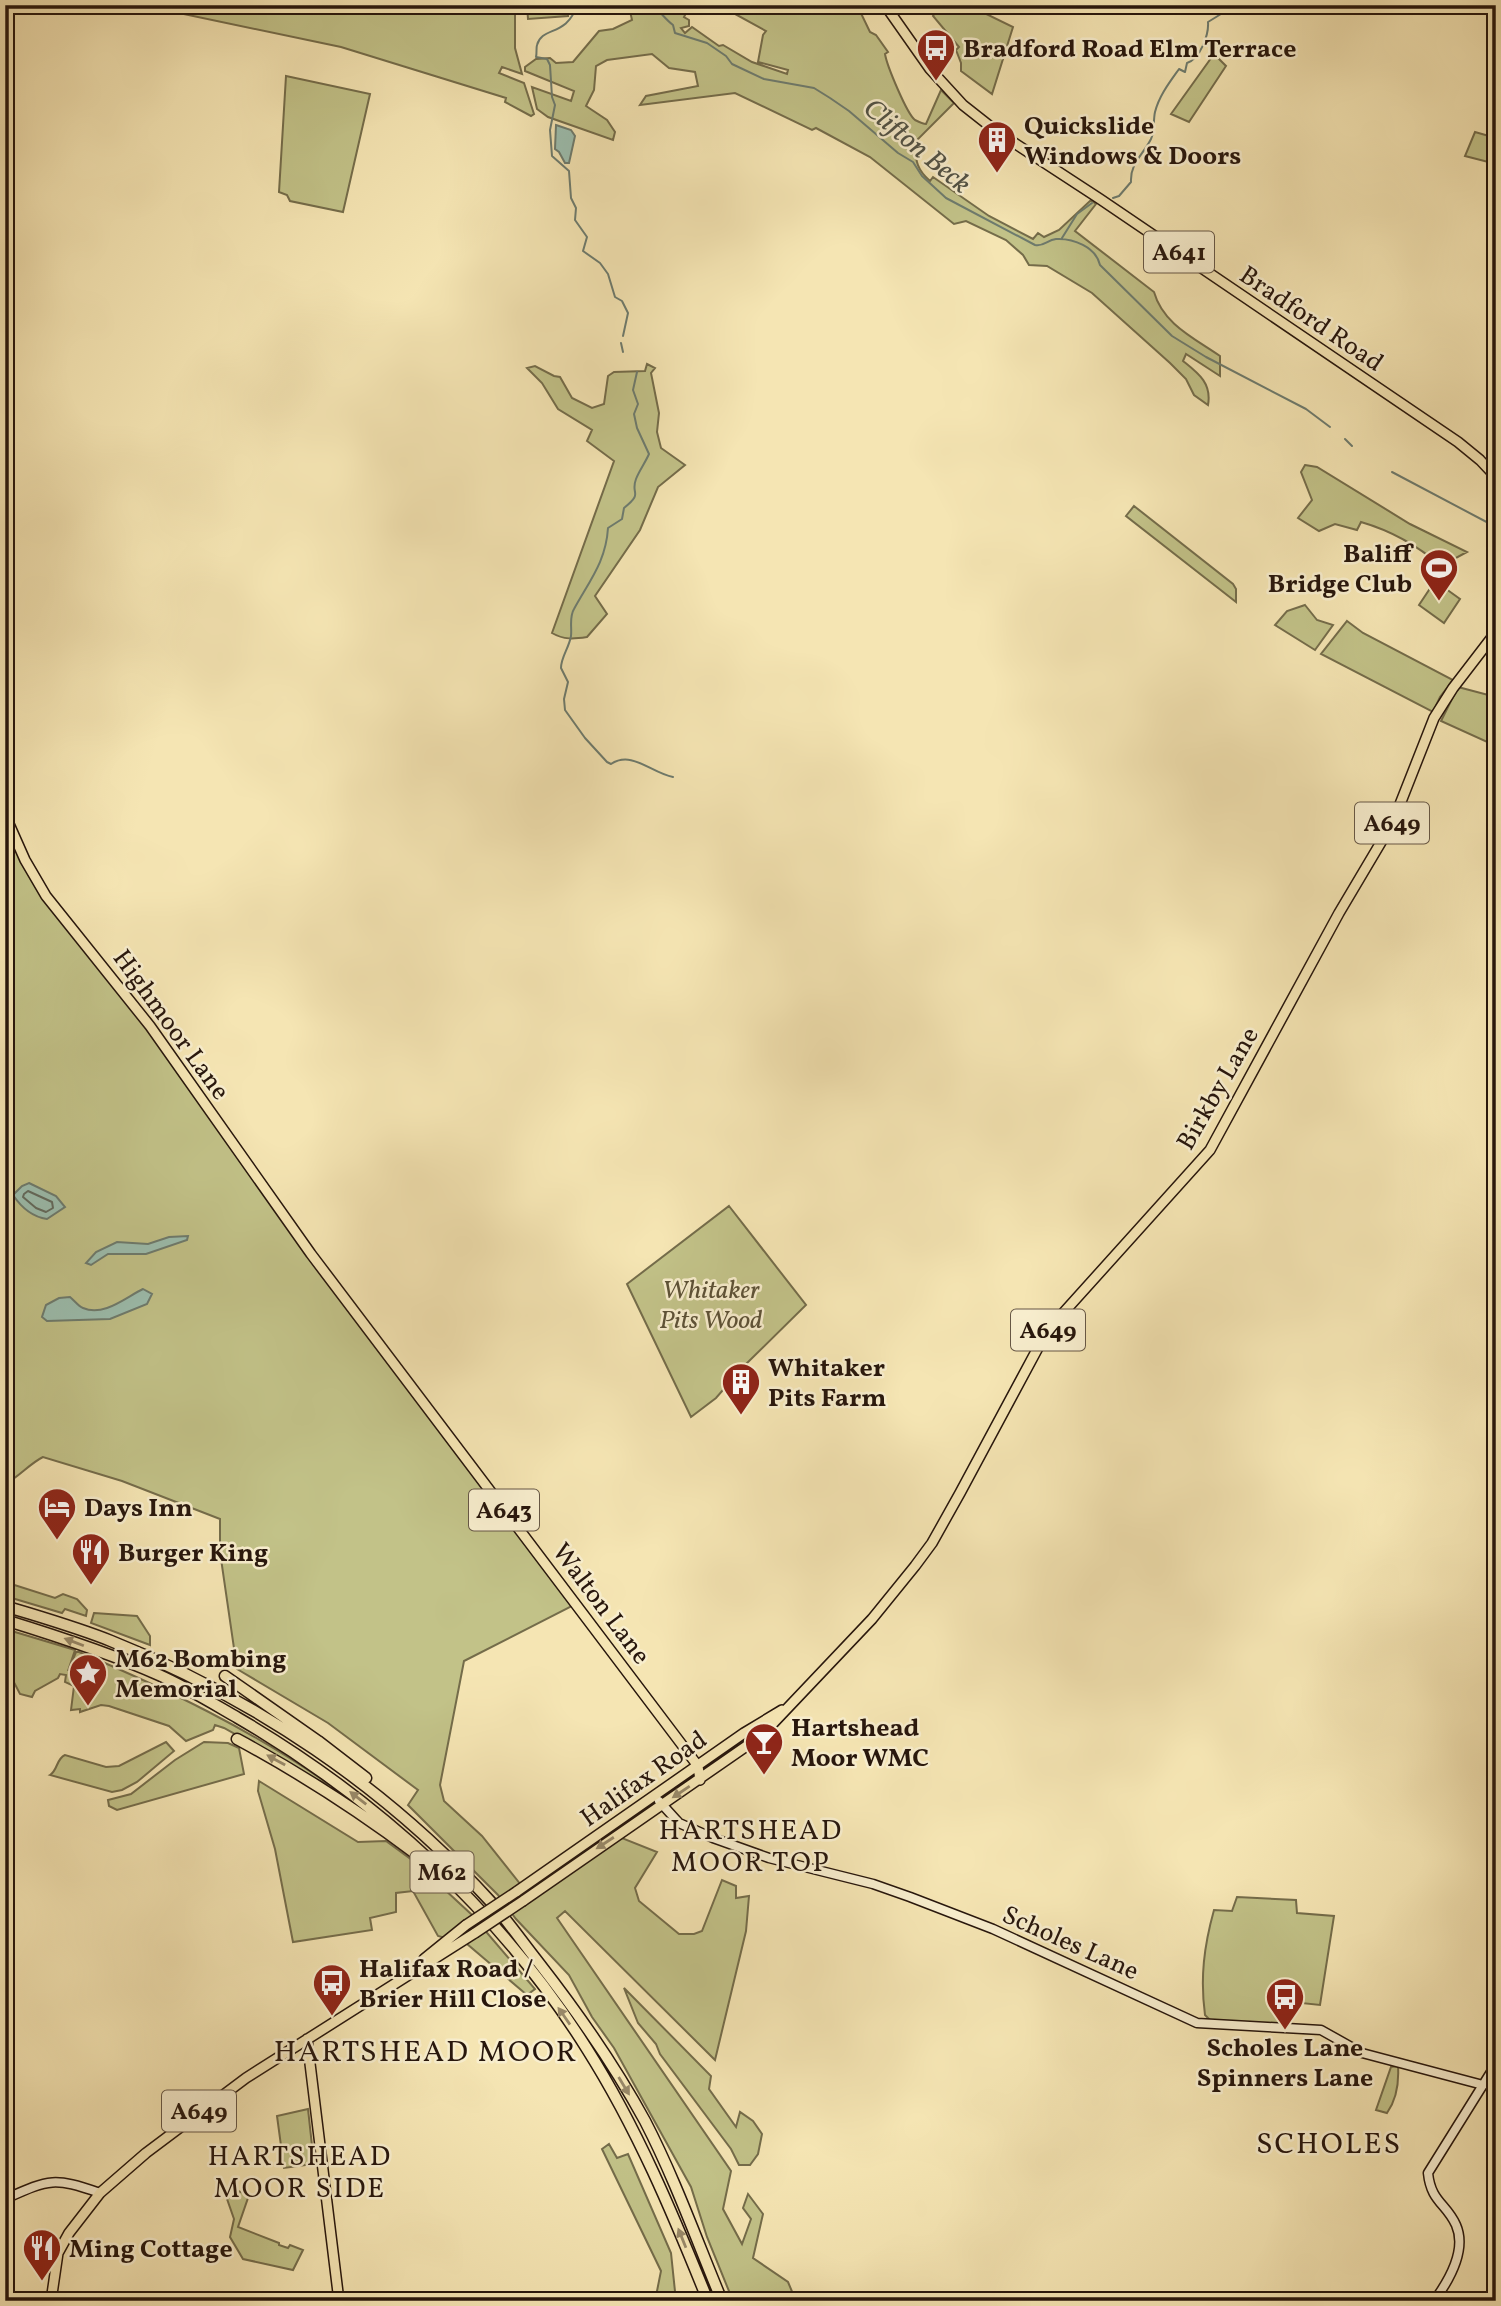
<svg xmlns="http://www.w3.org/2000/svg" width="1501" height="2306" font-family="Vollkorn,serif">
  <style>
    .green { fill: #c2c288; stroke: #746c4a; stroke-width: 2 }
    .water { fill: #9cbfb0; stroke: #6d7b6e; stroke-width: 2 }
    .lines { fill: none; stroke-linecap: round; stroke-linejoin: round }
    .shore { stroke: #626a5e; stroke-width: 2 }
    .stream { stroke: #6d7b6e; stroke-width: 2 }
    .secondary-casing { stroke: #27160c; stroke-width: 11 }
    .primary-casing { stroke: #27160c; stroke-width: 12 }
    .highway-casing { stroke: #27160c; stroke-width: 13 }
    .secondary { stroke: #f8eece; stroke-width: 8 }
    .primary { stroke: #f5e5b3; stroke-width: 9 }
    .highway { stroke: #f5e5b3; stroke-width: 10 }
    .primary-bridge-casing { stroke: #27160c; stroke-width: 12; stroke-linecap: butt }
    .primary-bridge { stroke: #f5e5b3; stroke-width: 9 }
    .oneway { fill: #988868 }
    .labels { text-anchor: middle; stroke-width: 5; stroke-linejoin: round; paint-order: stroke }
    .shield { fill: #f8eece; stroke: #665746; stroke-width: 2 }
    .shield-label { font-size: 24px; font-weight: bold; fill: #27160c }
    .poi-label { font-size: 26px; font-weight: bold; fill: #27160c; stroke: #f8eece; text-anchor: start }
    .street-label { font-size: 26px; fill: #27160c; stroke: #f8eece }
    .park-label { font-size: 26px; font-style: italic; fill: #5d5237; stroke: #f8eece }
    .water-label { font-size: 28px; font-style: italic; fill: #505145; stroke: #f8eece }
    .neighbourhood-label { font-size: 28px; letter-spacing: 2px; fill: #27160c; stroke: #f8eece }
    .quarter-label { font-size: 30px; letter-spacing: 2px; fill: #27160c; stroke: #f8eece }
  </style>
  <rect width="100%" height="100%" fill="#f5e5b3"/>
  <filter id="stains"><feTurbulence type="fractalNoise" baseFrequency=".00286" numOctaves="4"/><feColorMatrix values="0 0 0 0 .2 0 0 0 0 .09 0 0 0 0 .02 0 0 0 .5 -.17"/></filter>
  <radialGradient id="worn" r=".72"><stop offset=".6" stop-color="#630" stop-opacity="0"/><stop offset="1" stop-color="#630" stop-opacity=".3"/></radialGradient>
  <!-- green -->
  <path class="green" d="M 141,5 L 515,5 L 515,48 L 522,74 L 502,67 L 499,73 L 524,83 L 534,114 L 531,116 L 505,102 L 506,98 L 341,47 Z
    M 527,5 L 567,5 L 568,16 L 528,19 Z
    M 633,5 L 690,5 L 684,17 L 689,20 L 689,26 L 681,28 L 685,33 L 692,27 L 719,46 L 723,45 L 752,62 L 787,74 L 788,70 L 758,62 L 763,35 L 766,31 L 735,14 L 730,5 L 857,5 L 870,32 L 876,35 L 888,52 L 885,54 C 887,66 907,114 915,120 C 917,121 924,124 926,124 L 941,90 L 954,103 L 914,143 C 916,160 916,169 930,181 L 933,177 L 989,216 L 1033,239 L 1038,233 L 1044,237 L 1059,230 L 1091,200 L 1096,204 L 1075,231 L 1154,292 C 1163,324 1194,338 1220,356 L 1220,376 L 1186,354 L 1183,361 C 1198,373 1212,383 1208,405 L 1194,395 L 1186,379 L 1170,363 L 1092,293 L 1047,266 L 1029,265 L 1023,255 L 1006,240 L 966,221 L 954,224 L 870,157 L 816,128 L 812,130 L 735,93 L 640,105 L 646,96 L 698,86 L 695,72 L 669,68 L 652,54 L 607,60 L 596,66 L 594,90 L 586,106 L 607,120 L 615,132 L 613,140 L 548,117 L 537,109 L 532,87 L 571,101 L 574,91 L 525,71 L 525,67 L 536,59 L 550,58 L 556,63 L 573,62 L 599,31 L 613,29 L 632,20 L 630,11 Z
    M 940,5 L 968,5 L 1013,27 L 992,94 L 961,71 L 961,63 L 956,50 L 959,47 L 933,16 Z
    M 1214,54 L 1226,66 L 1189,122 L 1171,114 Z
    M 286,76 L 370,94 L 343,212 L 290,201 L 287,195 L 279,192 Z
    M 1475,132 L 1496,138 L 1496,164 L 1465,156 Z
    M 647,364 L 655,368 L 651,373 L 659,413 L 657,432 L 661,448 L 685,465 L 658,487 L 640,530 L 595,596 L 607,614 L 587,637 C 574,639 564,640 552,633 L 614,461 L 587,441 L 592,430 L 558,409 L 542,383 L 527,368 L 535,366 L 554,376 L 560,377 L 572,398 L 592,408 L 604,404 L 608,376 L 614,372 L 645,371 Z
    M 1305,465 L 1317,467 L 1410,524 L 1467,552 L 1441,566 C 1417,545 1392,531 1361,522 L 1357,530 L 1335,524 L 1319,531 L 1298,518 L 1312,500 L 1301,472 Z
    M 1134,506 L 1233,584 L 1236,589 L 1236,602 L 1126,516 Z
    M 1435,581 L 1460,599 L 1444,623 L 1419,605 Z
    M 1305,605 L 1317,620 L 1333,625 L 1315,650 L 1275,625 L 1287,611 Z
    M 1347,621 L 1363,633 L 1453,680 L 1440,697 L 1433,712 L 1321,654 Z
    M 1458,687 L 1496,697 L 1496,746 L 1441,721 Z
    M 5,815 L 46,896 L 111,974 L 284,1216 L 576,1604 L 464,1661 L 440,1785 L 444,1801 L 482,1836 L 525,1890 L 608,1833 L 653,1806 L 527,1893 L 617,1836 L 657,1852 L 635,1888 L 639,1901 L 679,1934 L 694,1934 L 702,1931 L 722,1880 L 736,1886 L 736,1898 L 749,1896 L 746,1931 L 715,2060 L 565,1911 L 557,1918 L 731,2171 L 723,2209 L 742,2244 L 751,2219 L 743,2208 L 748,2194 L 763,2214 L 753,2258 L 788,2282 L 796,2301 L 733,2301 L 707,2237 L 691,2187 L 614,2048 L 592,2017 L 569,1975 L 516,1919 L 498,1895 L 408,1805 L 418,1790 L 328,1723 L 237,1669 L 220,1552 L 220,1519 L 122,1481 L 43,1457 C 29,1464 19,1477 5,1484 Z
    M 729,1206 L 806,1305 L 744,1366 L 716,1398 L 691,1417 L 627,1284 Z
    M 5,1582 L 55,1598 L 63,1594 L 77,1599 L 87,1610 L 86,1616 L 65,1609 L 62,1613 L 5,1596 Z
    M 94,1613 L 137,1616 L 150,1636 L 150,1645 L 91,1623 Z
    M 5,1629 L 75,1650 L 68,1671 L 76,1652 L 79,1652 C 167,1689 252,1730 330,1785 L 317,1780 L 224,1728 L 215,1725 L 213,1730 L 186,1741 L 169,1726 L 109,1706 L 101,1705 L 80,1712 L 80,1709 L 71,1710 L 74,1686 L 65,1682 L 66,1675 L 60,1674 L 58,1678 L 35,1691 L 32,1697 L 20,1694 L 5,1665 Z
    M 166,1742 L 174,1751 L 137,1782 L 122,1790 L 112,1792 L 50,1775 C 58,1770 56,1759 65,1755 L 106,1767 L 119,1766 Z
    M 204,1742 L 228,1743 L 239,1748 L 244,1774 L 117,1810 L 109,1806 L 108,1800 L 131,1794 L 175,1760 Z
    M 259,1781 L 358,1842 L 386,1841 L 416,1863 L 471,1914 L 535,1989 L 527,1995 L 467,1944 L 438,1936 L 413,1891 L 396,1893 L 396,1912 L 370,1918 L 372,1930 L 293,1942 L 275,1849 L 258,1791 Z
    M 1237,1897 L 1296,1900 L 1297,1913 L 1334,1916 L 1320,2005 L 1283,2001 L 1282,2024 L 1220,2022 L 1210,2020 L 1205,2015 C 1200,1978 1204,1946 1214,1910 L 1232,1911 Z
    M 624,1988 L 711,2076 L 709,2089 L 736,2127 L 740,2112 L 753,2121 L 762,2134 L 758,2154 L 750,2165 L 739,2165 L 731,2149 L 660,2054 L 656,2044 L 638,2023 Z
    M 1398,2066 C 1399,2082 1397,2099 1387,2113 L 1376,2110 L 1391,2067 Z
    M 308,2109 L 314,2164 L 284,2168 L 277,2116 Z
    M 609,2144 L 617,2158 L 628,2154 L 671,2253 L 676,2301 L 655,2301 L 661,2271 L 602,2149 Z
    M 230,2188 L 249,2195 L 238,2227 L 279,2243 L 279,2245 L 288,2248 L 290,2245 L 303,2250 L 293,2270 L 243,2259 L 230,2237 L 234,2219 L 226,2196 Z"/>
  <!-- water -->
  <path class="water" d="M 556,125 L 571,130 L 575,136 L 569,163 L 565,163 L 559,152 L 555,149 Z
    M 29,1183 L 56,1196 L 65,1207 L 47,1219 C 33,1217 21,1207 13,1195 L 22,1186 Z
    M 188,1236 L 187,1240 L 146,1254 L 108,1254 L 91,1265 L 86,1263 L 96,1252 L 117,1242 L 148,1244 L 169,1237 Z
    M 143,1289 L 152,1294 L 147,1304 L 110,1319 L 47,1321 L 42,1317 L 46,1305 L 59,1298 L 70,1297 C 75,1301 78,1306 83,1308 C 104,1317 126,1297 143,1289 Z"/>
  <g class="lines">
    <!-- shore -->
    <path class="shore" d="M 28,1191 L 52,1202 L 53,1208 L 46,1212 L 36,1208 L 23,1197 L 24,1194 Z"/>
    <!-- stream -->
    <path class="stream" d="M 577,5 C 567,37 542,26 537,45 C 536,48 537,53 536,57 L 547,59 L 550,65 L 552,97 L 555,105 L 550,130 L 552,156 L 569,171 L 571,198 L 576,208 L 575,220 L 587,237 L 583,251 L 600,263 L 608,274 L 615,297 L 622,301 L 628,313 L 623,336
      M 652,5 C 661,12 665,19 673,25 L 675,33 L 707,43 L 726,56 L 732,64 L 764,79 L 814,88 L 830,98 L 849,111 L 898,153 L 913,162 L 922,176 L 946,198 L 1035,245 C 1044,247 1047,240 1056,239 C 1073,238 1096,247 1100,265 L 1172,336 L 1206,357 L 1306,409 L 1330,427
      M 1113,198 L 1119,196 L 1131,182 C 1130,163 1143,155 1151,139 C 1155,131 1153,121 1155,112 C 1159,96 1169,83 1179,69 L 1185,72 L 1187,63 C 1200,59 1209,35 1208,22 L 1221,14 L 1223,5
      M 1062,238 L 1077,214 L 1092,203
      M 621,343 L 623,352
      M 637,372 L 633,390 L 638,404 L 634,414 L 637,428 L 649,454 C 645,463 639,471 636,479 C 630,495 644,492 624,508 L 622,519 L 608,528 C 606,561 590,580 574,609 C 569,617 572,627 571,636 C 569,648 561,657 561,668 L 568,682 L 564,699 L 565,710 L 585,738 L 607,762 L 611,764 C 632,750 651,773 673,777
      M 1345,439 L 1352,446
      M 1392,472 L 1496,527"/>
    <!-- secondary casing -->
    <g class="secondary-casing">
      <path id="secondary" d="M 659,1801 L 679,1823 L 713,1838 L 769,1858 L 873,1884 L 910,1897 L 993,1929 L 1197,2023 L 1321,2030 L 1362,2053 L 1483,2085
        M 5,2199 C 50,2179 53,2177 100,2193
        M 1434,2301 C 1448,2282 1467,2250 1456,2225 C 1446,2203 1431,2202 1428,2173 L 1496,2064"/>
    </g>
    <!-- primary casing -->
    <g class="primary-casing">
      <path id="primary" d="M 885,5 L 930,69 L 963,105 L 996,131 L 1100,199 L 1458,442 L 1480,460 L 1496,477
        M 5,815 L 25,860 L 46,896 L 150,1026 L 311,1254 L 698,1766 L 700,1780
        M 516,1892 L 744,1733 L 782,1710
        M 523,1901 L 761,1736 L 872,1619 L 915,1566 L 932,1543 L 960,1493 L 1047,1331 L 1210,1150 L 1339,913 L 1393,822 L 1434,718 L 1453,688 L 1496,632
        M 424,1959 L 466,1925
        M 307,2039 L 339,2301
        M 51,2301 L 58,2253 L 69,2233 L 100,2193 L 146,2153 L 246,2078 L 475,1933"/>
    </g>
    <!-- highway casing -->
    <g class="highway-casing">
      <path id="highway" d="M 5,1606 C 40,1617 76,1627 111,1641 C 254,1698 386,1787 490,1901 C 508,1921 523,1943 539,1963 C 578,2013 615,2066 645,2121 C 675,2179 697,2241 722,2301
        M 5,1620 C 57,1636 110,1653 159,1675 C 186,1687 212,1703 238,1718 C 377,1799 501,1912 587,2049 C 637,2128 673,2214 708,2301
        M 225,1676 L 318,1741 L 366,1778
        M 237,1739 C 300,1773 359,1811 416,1854"/>
    </g>
    <!-- secondary -->
    <use href="#secondary" class="secondary"/>
    <!-- primary -->
    <use href="#primary" class="primary"/>
    <!-- highway -->
    <use href="#highway" class="highway"/>
    <!-- primary-bridge casing -->
    <g class="primary-bridge-casing">
      <path id="primary-bridge" d="M 466,1925 L 516,1892
        M 475,1933 L 523,1901"/>
    </g>
    <!-- primary-bridge -->
    <use href="#primary-bridge" class="primary-bridge"/>
  </g>
  <!-- one-way arrows -->
  <defs><path id="oneway-solid" d="M-6-.8H1V-3.2L6.5 0L1 3.2V.8H-6Z" transform="scale(1.75)"/></defs>
  <g class="oneway">
    <use href="#oneway-solid" transform="translate(74 1642) rotate(-159)"/>
    <use href="#oneway-solid" transform="translate(276 1760) rotate(-151)"/>
    <use href="#oneway-solid" transform="translate(681 1792) rotate(146)"/>
    <use href="#oneway-solid" transform="translate(358 1798) rotate(-142)"/>
    <use href="#oneway-solid" transform="translate(605 1843) rotate(147)"/>
    <use href="#oneway-solid" transform="translate(564 2016) rotate(-125)"/>
    <use href="#oneway-solid" transform="translate(624 2086) rotate(59)"/>
    <use href="#oneway-solid" transform="translate(682 2238) rotate(-112)"/>
  </g>
  <!-- icons -->
  <defs>
    <g id="bus-pin" transform="scale(2.0125)"><path d="M0 17L-7.5 6A9.5 9.5 0 1 1 7.5 6Z" fill="#8f2418" stroke="#f8eece"/><path d="M-5-6H5V4H4V6H2V4H-2V6H-4V4H-5ZM-3.5-4V0h7V-4ZM-3.5 1.2v1.5H-2V1.2ZM2 1.2v1.5H3.5V1.2Z" fill="#fff"/></g>
    <g id="building-pin" transform="scale(2.0125)"><path d="M0 17L-7.5 6A9.5 9.5 0 1 1 7.5 6Z" fill="#8f2418" stroke="#f8eece"/><path d="M-4-6H4V6H1V3H-1V6H-4ZM-2.5-4.3h1.7v1.8h-1.7ZM.8-4.3h1.7v1.8H.8ZM-2.5-1h1.7V.8h-1.7ZM.8-1h1.7V.8H.8Z" fill="#fff"/></g>
    <g id="stadium-pin" transform="scale(2.0125)"><path d="M0 17L-7.5 6A9.5 9.5 0 1 1 7.5 6Z" fill="#8f2418" stroke="#f8eece"/><path d="M0-5a6.5 5 0 1 0 0 10a6.5 5 0 1 0 0-10ZM-3.5-1.8h7v3.6h-7Z" fill="#fff"/></g>
    <g id="hotel-pin" transform="scale(2.0125)"><path d="M0 17L-7.5 6A9.5 9.5 0 1 1 7.5 6Z" fill="#8f2418" stroke="#f8eece"/><path d="M-6-4.5h1.5V1H6V5H4.5V3h-9V5H-6ZM-4 0a1.8 1.8 0 1 1 3.6 0ZM.5 0V-2.5h3Q6-2.5 6 0Z" fill="#fff"/></g>
    <g id="restaurant-pin" transform="scale(2.0125)"><path d="M0 17L-7.5 6A9.5 9.5 0 1 1 7.5 6Z" fill="#8f2418" stroke="#f8eece"/><path d="M-5-6h1v4h1v-4h1v4h1v-4h1v5L-1.5 .5V6h-2V.5L-5-1ZM5-6V6H3V1.5H1.5Q1.5-4 5-6Z" fill="#fff"/></g>
    <g id="sight-pin" transform="scale(2.0125)"><path d="M0 17L-7.5 6A9.5 9.5 0 1 1 7.5 6Z" fill="#8f2418" stroke="#f8eece"/><path d="M0-6L1.8-2.2L6-1.7L2.9 1.2L3.7 5.4L0 3.3L-3.7 5.4L-2.9 1.2L-6-1.7L-1.8-2.2Z" fill="#fff"/></g>
    <g id="bar-pin" transform="scale(2.0125)"><path d="M0 17L-7.5 6A9.5 9.5 0 1 1 7.5 6Z" fill="#8f2418" stroke="#f8eece"/><path d="M-6-5H6L.8 .8V4.5H3.5V6h-7V4.5H-.8V.8Z" fill="#fff"/></g>
  </defs>
  <g fill-rule="evenodd">
    <use href="#bus-pin" x="936" y="48"/>
    <use href="#building-pin" x="997" y="140"/>
    <use href="#stadium-pin" x="1439" y="568"/>
    <use href="#building-pin" x="741" y="1382"/>
    <use href="#hotel-pin" x="57" y="1507"/>
    <use href="#restaurant-pin" x="91" y="1552"/>
    <use href="#sight-pin" x="88" y="1673"/>
    <use href="#bar-pin" x="764" y="1742"/>
    <use href="#bus-pin" x="332" y="1983"/>
    <use href="#bus-pin" x="1285" y="1997"/>
    <use href="#restaurant-pin" x="42" y="2248"/>
  </g>
  <g class="labels">
    <!-- shield labels -->
    <g class="shield">
      <rect x="1144" y="231.5" width="70" height="41" rx="5"/>
      <rect x="1355" y="802.5" width="74" height="41" rx="5"/>
      <rect x="1011" y="1309.5" width="74" height="41" rx="5"/>
      <rect x="469" y="1489.5" width="70" height="41" rx="5"/>
      <rect x="410.5" y="1851.5" width="63" height="41" rx="5"/>
      <rect x="162" y="2090.5" width="74" height="41" rx="5"/>
    </g>
    <g class="shield-label">
      <text x="1179" y="260">A641</text>
      <text x="1392" y="831">A649</text>
      <text x="1048" y="1338">A649</text>
      <text x="504" y="1518">A643</text>
      <text x="442" y="1880">M62</text>
      <text x="199" y="2119">A649</text>
    </g>
    <!-- poi labels -->
    <g class="poi-label">
      <text x="963" y="57">Bradford Road Elm Terrace</text>
      <text x="1024" y="134">Quickslide<tspan x="1024" dy="30">Windows &amp; Doors</tspan></text>
      <text x="1412" y="562" text-anchor="end">Baliff<tspan x="1412" dy="30">Bridge Club</tspan></text>
      <text x="768" y="1376">Whitaker<tspan x="768" dy="30">Pits Farm</tspan></text>
      <text x="84" y="1516">Days Inn</text>
      <text x="118" y="1561">Burger King</text>
      <text x="115" y="1667">M62 Bombing<tspan x="115" dy="30">Memorial</tspan></text>
      <text x="791" y="1736">Hartshead<tspan x="791" dy="30">Moor WMC</tspan></text>
      <text x="359" y="1977">Halifax Road /<tspan x="359" dy="30">Brier Hill Close</tspan></text>
      <text x="1285" y="2056" text-anchor="middle">Scholes Lane<tspan x="1285" dy="30">Spinners Lane</tspan></text>
      <text x="69" y="2257">Ming Cottage</text>
    </g>
    <!-- street labels -->
    <g class="street-label">
      <text transform="translate(1312 318) rotate(34)" y="9">Bradford Road</text>
      <text transform="translate(172 1024) rotate(54)" y="9">Highmoor Lane</text>
      <text transform="translate(1217 1088) rotate(-60)" y="9">Birkby Lane</text>
      <text transform="translate(602 1603) rotate(53)" y="9">Walton Lane</text>
      <text transform="translate(643 1778) rotate(-35)" y="9">Halifax Road</text>
      <text transform="translate(1071 1942) rotate(24)" y="9">Scholes Lane</text>
    </g>
    <!-- park labels -->
    <g class="park-label">
      <text x="711" y="1298">Whitaker<tspan x="711" dy="30">Pits Wood</tspan></text>
    </g>
    <!-- water labels -->
    <g class="water-label">
      <text transform="translate(918 145) rotate(40)" y="10">Clifton Beck</text>
    </g>
    <!-- neighbourhood labels -->
    <g class="neighbourhood-label">
      <text x="751" y="1839">HARTSHEAD<tspan x="751" dy="32">MOOR TOP</tspan></text>
      <text x="300" y="2165">HARTSHEAD<tspan x="300" dy="32">MOOR SIDE</tspan></text>
    </g>
    <!-- quarter labels -->
    <g class="quarter-label">
      <text x="426" y="2061">HARTSHEAD MOOR</text>
      <text x="1329" y="2153">SCHOLES</text>
    </g>
  </g>
  <!-- margin -->
  <rect width="1501" height="2306" fill="none" stroke="#f5e5b3" stroke-width="28"/>
  <rect x="7" y="7" width="1487" height="2292" fill="none" stroke="#27160c" stroke-width="3.5"/>
  <rect x="14" y="14" width="1473" height="2278" fill="none" stroke="#27160c" stroke-width="2"/>
  <rect width="100%" height="100%" filter="url(#stains)"/>
  <rect width="100%" height="100%" fill="url(#worn)"/>
</svg>
